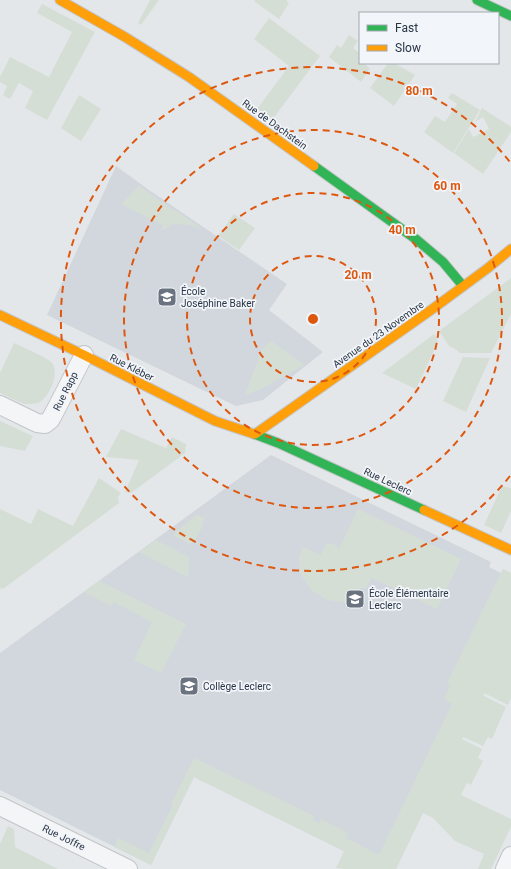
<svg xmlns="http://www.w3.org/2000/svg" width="511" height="869" font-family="Roboto,sans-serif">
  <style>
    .built { fill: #d2d7dd }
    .green { fill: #d5ded5 }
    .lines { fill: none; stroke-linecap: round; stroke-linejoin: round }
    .street-casing { stroke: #c2c5c8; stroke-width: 20 }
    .fast-casing { stroke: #c2c5c8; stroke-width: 11 }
    .slow-casing { stroke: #c2c5c8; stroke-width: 11 }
    .street { stroke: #f3f5f6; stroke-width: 18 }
    .fast { stroke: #30b455; stroke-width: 9 }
    .slow { stroke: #ff9f0a; stroke-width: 9 }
    .ring { fill: none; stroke: #de570f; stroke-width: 2; stroke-dasharray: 7 5 }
    .labels { text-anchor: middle; stroke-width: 3.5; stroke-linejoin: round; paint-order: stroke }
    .street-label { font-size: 10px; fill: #293545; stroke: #f2f5f9 }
    .poi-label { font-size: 10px; fill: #293545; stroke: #f2f5f9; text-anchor: start }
    .centre { fill: #de570f; stroke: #f2f5f9; stroke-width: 2 }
    .ring-label { font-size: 12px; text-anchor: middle; font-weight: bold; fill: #de570f; stroke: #f2f5f9; stroke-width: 3.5; stroke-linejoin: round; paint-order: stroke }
  </style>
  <rect width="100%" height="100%" fill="#e4e7ea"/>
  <!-- built -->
  <path class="built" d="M 116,166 L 149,190 L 287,284 L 269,310 L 323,352 L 263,400 L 236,406 L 47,315 Z
    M 271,455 L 491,562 L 489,567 L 501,573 L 503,569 L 511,573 L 437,783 L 396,869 L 380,869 L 194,777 L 151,865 L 0,790 L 0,653 Z"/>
  <!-- green -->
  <path class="green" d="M 150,0 L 159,0 L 141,25 L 138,23 Z
    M 255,0 L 286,0 L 289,3 L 279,19 L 254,1 Z
    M 42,4 L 95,32 L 47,120 L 25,108 L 33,91 L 19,83 L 10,99 L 3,95 L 7,86 L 0,82 L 0,77 L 10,57 L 49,77 L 72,32 L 37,13 Z
    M 269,18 L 320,56 L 272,120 L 257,109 L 289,66 L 254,39 Z
    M 349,35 L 358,41 L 353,48 L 360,53 L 360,63 L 363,63 L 370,68 L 361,82 L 329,57 L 337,45 L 341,48 Z
    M 388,63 L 394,63 L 415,75 L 394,106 L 370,88 Z
    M 452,93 L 480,110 L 453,153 L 424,132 L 435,116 L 445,122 L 457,104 L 448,98 Z
    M 79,95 L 101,109 L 81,141 L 61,128 Z
    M 482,108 L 511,127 L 511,132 L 483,174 L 454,153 L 469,129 L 473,137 L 489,129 L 483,117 L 475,122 Z
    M 139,186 L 170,208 L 175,210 L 202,229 L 197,227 L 193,227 L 192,225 L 175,224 L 169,225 L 169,227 L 161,230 L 163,225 L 121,204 Z
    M 234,214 L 255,228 L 239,250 L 218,236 Z
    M 511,278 L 511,314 L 491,353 L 460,353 L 455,349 L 449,346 L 439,331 Z
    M 434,334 L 438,342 L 416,389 L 382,373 Z
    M 271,341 L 304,365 L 261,389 L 245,395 L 262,349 Z
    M 14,343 C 22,347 47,357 52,363 C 60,374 49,398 38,403 C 35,404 28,404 25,404 C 19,403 7,396 0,393 L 0,373 Z
    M 463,357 L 490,358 L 466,412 L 443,401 Z
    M 0,421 L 33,436 L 25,451 L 0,446 Z
    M 121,429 L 166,448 L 172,437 L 186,444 L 185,453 L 131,493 L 125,492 L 139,460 L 106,457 Z
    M 99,478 L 121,493 L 118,497 L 119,503 L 3,589 L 0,588 L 0,509 L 31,524 L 38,509 L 73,526 Z
    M 502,486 L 511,488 L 511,511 L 501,533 L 484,525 Z
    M 358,509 L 461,559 L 437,609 L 372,578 L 366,588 C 355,588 348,590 348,603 L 328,600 L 311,590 L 300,573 L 299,557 L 303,547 L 321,555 L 325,545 L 330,543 L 335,545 L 339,549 Z
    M 197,515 L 204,518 C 203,526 197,541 190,544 L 174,536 L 174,533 Z
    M 156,540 L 189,557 L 188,577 L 139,552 Z
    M 503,569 L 511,573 L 511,698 L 508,705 L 484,693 L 484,696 L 506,707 L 492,739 L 488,737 L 483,746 L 463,737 L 462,739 L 482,749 L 478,758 L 483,761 L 471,785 L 467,783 L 461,795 L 511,819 L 511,827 L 491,869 L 478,869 L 484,854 L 455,841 L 433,818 L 423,813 L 396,869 L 345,869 L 336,868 L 344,851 L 194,777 L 151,865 L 115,847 L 118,838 L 149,853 L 173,805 L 171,804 L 194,758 L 314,816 L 313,820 L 319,823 L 321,819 L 348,833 L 346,838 L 379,855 L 452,704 L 444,699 L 450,685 L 447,683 Z
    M 99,581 L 186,624 L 161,673 L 134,660 L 152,622 L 114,602 L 111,606 L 84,592 Z
    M 8,826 L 14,829 L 15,847 L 58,869 L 0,869 L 0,844 Z"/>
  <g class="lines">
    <!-- street casing -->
    <g class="street-casing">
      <path id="street" d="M 0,405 L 37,423 L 45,424 L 50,420 L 53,415 L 84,355
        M 0,806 L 128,869
        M 505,869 L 511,856"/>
    </g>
    <!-- fast casing -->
    <g class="fast-casing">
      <path id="fast" d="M 477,0 L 511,16
        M 314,166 L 417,240 L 443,262 L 463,286
        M 254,434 L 278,443 L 424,510"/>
    </g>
    <!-- slow casing -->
    <g class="slow-casing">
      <path id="slow" d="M 60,0 L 125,37 L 189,77 L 314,166
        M 0,315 L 84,355 L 215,421 L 254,434
        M 255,434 L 431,310 L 488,268 L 511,249
        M 424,510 L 511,550"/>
    </g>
    <!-- street -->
    <use href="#street" class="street"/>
    <!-- fast -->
    <use href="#fast" class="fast"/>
    <!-- slow -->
    <use href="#slow" class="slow"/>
  </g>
  <!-- distance rings -->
  <g class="ring">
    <circle cx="313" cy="319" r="63"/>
    <circle cx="313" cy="319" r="126"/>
    <circle cx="313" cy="319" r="189"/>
    <path d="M510 476A252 252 0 1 1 510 162"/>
  </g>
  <!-- icons -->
  <defs>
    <g id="school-square" transform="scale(1)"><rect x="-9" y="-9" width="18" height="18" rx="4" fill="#6a737f" stroke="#f2f5f9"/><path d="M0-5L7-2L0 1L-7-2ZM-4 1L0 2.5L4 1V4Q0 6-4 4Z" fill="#fff"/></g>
  </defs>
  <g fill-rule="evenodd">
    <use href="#school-square" x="167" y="297"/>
    <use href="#school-square" x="355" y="599"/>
    <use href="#school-square" x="189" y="686"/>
  </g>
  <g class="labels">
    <!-- street labels -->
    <g class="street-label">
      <text transform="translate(275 124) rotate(36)" y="4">Rue de Dachstein</text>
      <text transform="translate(378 334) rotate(-35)" y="4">Avenue du 23 Novembre</text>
      <text transform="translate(132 367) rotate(27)" y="4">Rue Kléber</text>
      <text transform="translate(65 391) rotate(-63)" y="4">Rue Rapp</text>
      <text transform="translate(388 481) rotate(25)" y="4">Rue Leclerc</text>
      <text transform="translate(64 837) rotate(26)" y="4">Rue Joffre</text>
    </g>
    <!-- poi labels -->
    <g class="poi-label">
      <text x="181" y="295">École<tspan x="181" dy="12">Joséphine Baker</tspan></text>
      <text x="369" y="597">École Élémentaire<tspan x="369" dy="12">Leclerc</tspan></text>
      <text x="203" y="690">Collège Leclerc</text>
    </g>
  </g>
  <circle cx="313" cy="319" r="6" class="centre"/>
  <g class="ring-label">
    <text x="419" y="95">80 m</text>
    <text x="447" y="190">60 m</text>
    <text x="402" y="234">40 m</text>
    <text x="358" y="279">20 m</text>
  </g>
  <!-- legend -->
  <rect x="359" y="12" width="140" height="52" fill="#f2f5f9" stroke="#a2a8b1"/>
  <rect x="367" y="25" width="20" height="6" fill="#30b455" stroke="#a2a8b1"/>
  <text x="395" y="32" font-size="12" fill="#293545">Fast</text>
  <rect x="367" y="45" width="20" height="6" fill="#ff9f0a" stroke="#a2a8b1"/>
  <text x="395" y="52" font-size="12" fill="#293545">Slow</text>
</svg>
